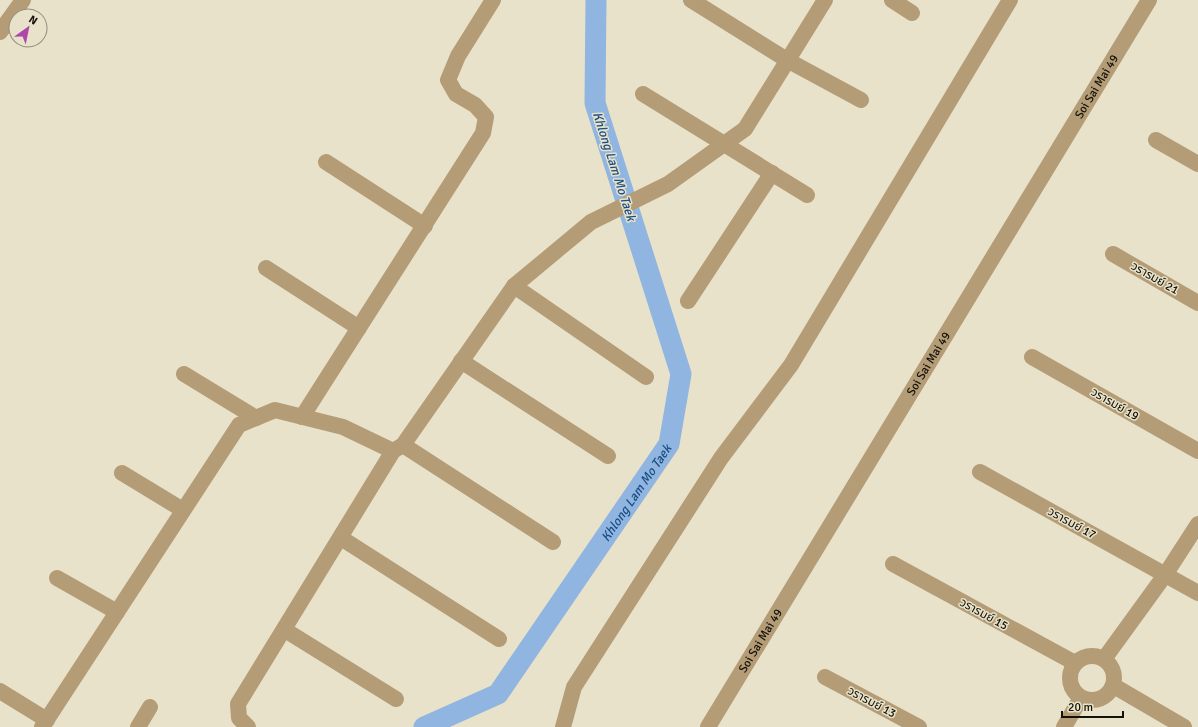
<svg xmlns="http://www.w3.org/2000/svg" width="1198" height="727" font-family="Signika,'Noto Sans Thai',sans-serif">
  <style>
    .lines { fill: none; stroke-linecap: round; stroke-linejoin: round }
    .canal { stroke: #90b5e0; stroke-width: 21 }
    .minor { stroke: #b49c76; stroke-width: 16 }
    .labels { text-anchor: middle; stroke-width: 3; stroke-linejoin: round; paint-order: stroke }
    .street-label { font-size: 12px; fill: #131108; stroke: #e8e2ca }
    .water-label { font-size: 13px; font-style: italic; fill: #1a4e83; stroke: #e8e2ca }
  </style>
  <rect width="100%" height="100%" fill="#e8e2ca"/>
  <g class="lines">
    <!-- canal -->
    <path class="canal" id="s1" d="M 424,727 L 498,694 L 669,444 L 681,374 L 595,103 L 596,0"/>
    <!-- minor -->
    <g class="minor">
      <path d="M 691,0 L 787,60 L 861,100"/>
      <path d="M 892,0 L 912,13"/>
      <path d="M 0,32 L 23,0"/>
      <path d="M 643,94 L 807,195"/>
      <path d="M 1156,140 L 1198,164"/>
      <path d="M 326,162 L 425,226"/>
      <path d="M 1113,254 L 1198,303"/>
      <path d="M 266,268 L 359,328"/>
      <path d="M 514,286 L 646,377"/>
      <path d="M 688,301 L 772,173"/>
      <path d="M 1032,357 L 1198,451"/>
      <path d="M 461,361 L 608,456"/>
      <path d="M 184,374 L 256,418"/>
      <path d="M 302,417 L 483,133 L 486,117 L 475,105 L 456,94 L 448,80 L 458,56 L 493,0"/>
      <path d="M 403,445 L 553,542"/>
      <path d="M 980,472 L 1198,593"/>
      <path d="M 122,473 L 183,510"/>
      <path d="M 341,538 L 499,639"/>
      <path d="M 893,564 L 1075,663"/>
      <path d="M 57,578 L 117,612"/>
      <path d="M 285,630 L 396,699"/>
      <circle cx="1092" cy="678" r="22"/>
      <path d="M 1104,659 L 1165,575 L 1198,524"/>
      <path d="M 825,677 L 919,727"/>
      <path d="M 1114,686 L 1184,727"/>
      <path d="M 0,691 L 47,720"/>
      <path d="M 42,727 L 239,425 L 275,410 L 343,427 L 393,451 L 403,445 L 514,286 L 591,222 L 668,184 L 745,129 L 825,0"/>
      <path d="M 138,727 L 150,707"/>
      <path d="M 248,727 L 239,718 L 238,704 L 393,451"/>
      <path d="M 563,727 L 574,687 L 721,458 L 791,365 L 1010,0"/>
      <path id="s2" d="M 708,727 L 1149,0"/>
      <path d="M 1064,727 L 1081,698"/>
    </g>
  </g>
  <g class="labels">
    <!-- street labels -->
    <g class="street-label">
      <text dy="4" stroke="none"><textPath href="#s2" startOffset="749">Soi Sai Mai 49</textPath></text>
      <text transform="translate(1155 278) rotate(30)" y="4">วรารมย์ 21</text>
      <text dy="4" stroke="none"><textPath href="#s2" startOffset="425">Soi Sai Mai 49</textPath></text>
      <text transform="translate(1115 404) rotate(30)" y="4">วรารมย์ 19</text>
      <text transform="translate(1072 523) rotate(29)" y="4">วรารมย์ 17</text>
      <text transform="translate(984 614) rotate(29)" y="4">วรารมย์ 15</text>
      <text dy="4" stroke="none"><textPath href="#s2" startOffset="101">Soi Sai Mai 49</textPath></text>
      <text transform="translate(872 702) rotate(28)" y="4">วรารมย์ 13</text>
    </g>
    <!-- water labels -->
    <g class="water-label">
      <text transform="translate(615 166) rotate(72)" y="5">Khlong Lam Mo Taek</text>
      <text dy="5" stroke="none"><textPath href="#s1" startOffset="325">Khlong Lam Mo Taek</textPath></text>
    </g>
  </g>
  <!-- north arrow -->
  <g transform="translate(28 28) rotate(33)"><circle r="19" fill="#e8e2ca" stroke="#938e7c"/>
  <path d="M0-3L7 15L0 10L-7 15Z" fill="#af47a9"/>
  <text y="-6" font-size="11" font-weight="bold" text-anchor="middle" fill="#131108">N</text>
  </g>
  <!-- scale -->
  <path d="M1062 711v6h61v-6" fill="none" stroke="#131108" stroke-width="2"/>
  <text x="1068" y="711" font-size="12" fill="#131108" stroke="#e8e2ca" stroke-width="3" paint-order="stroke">20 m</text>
</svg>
